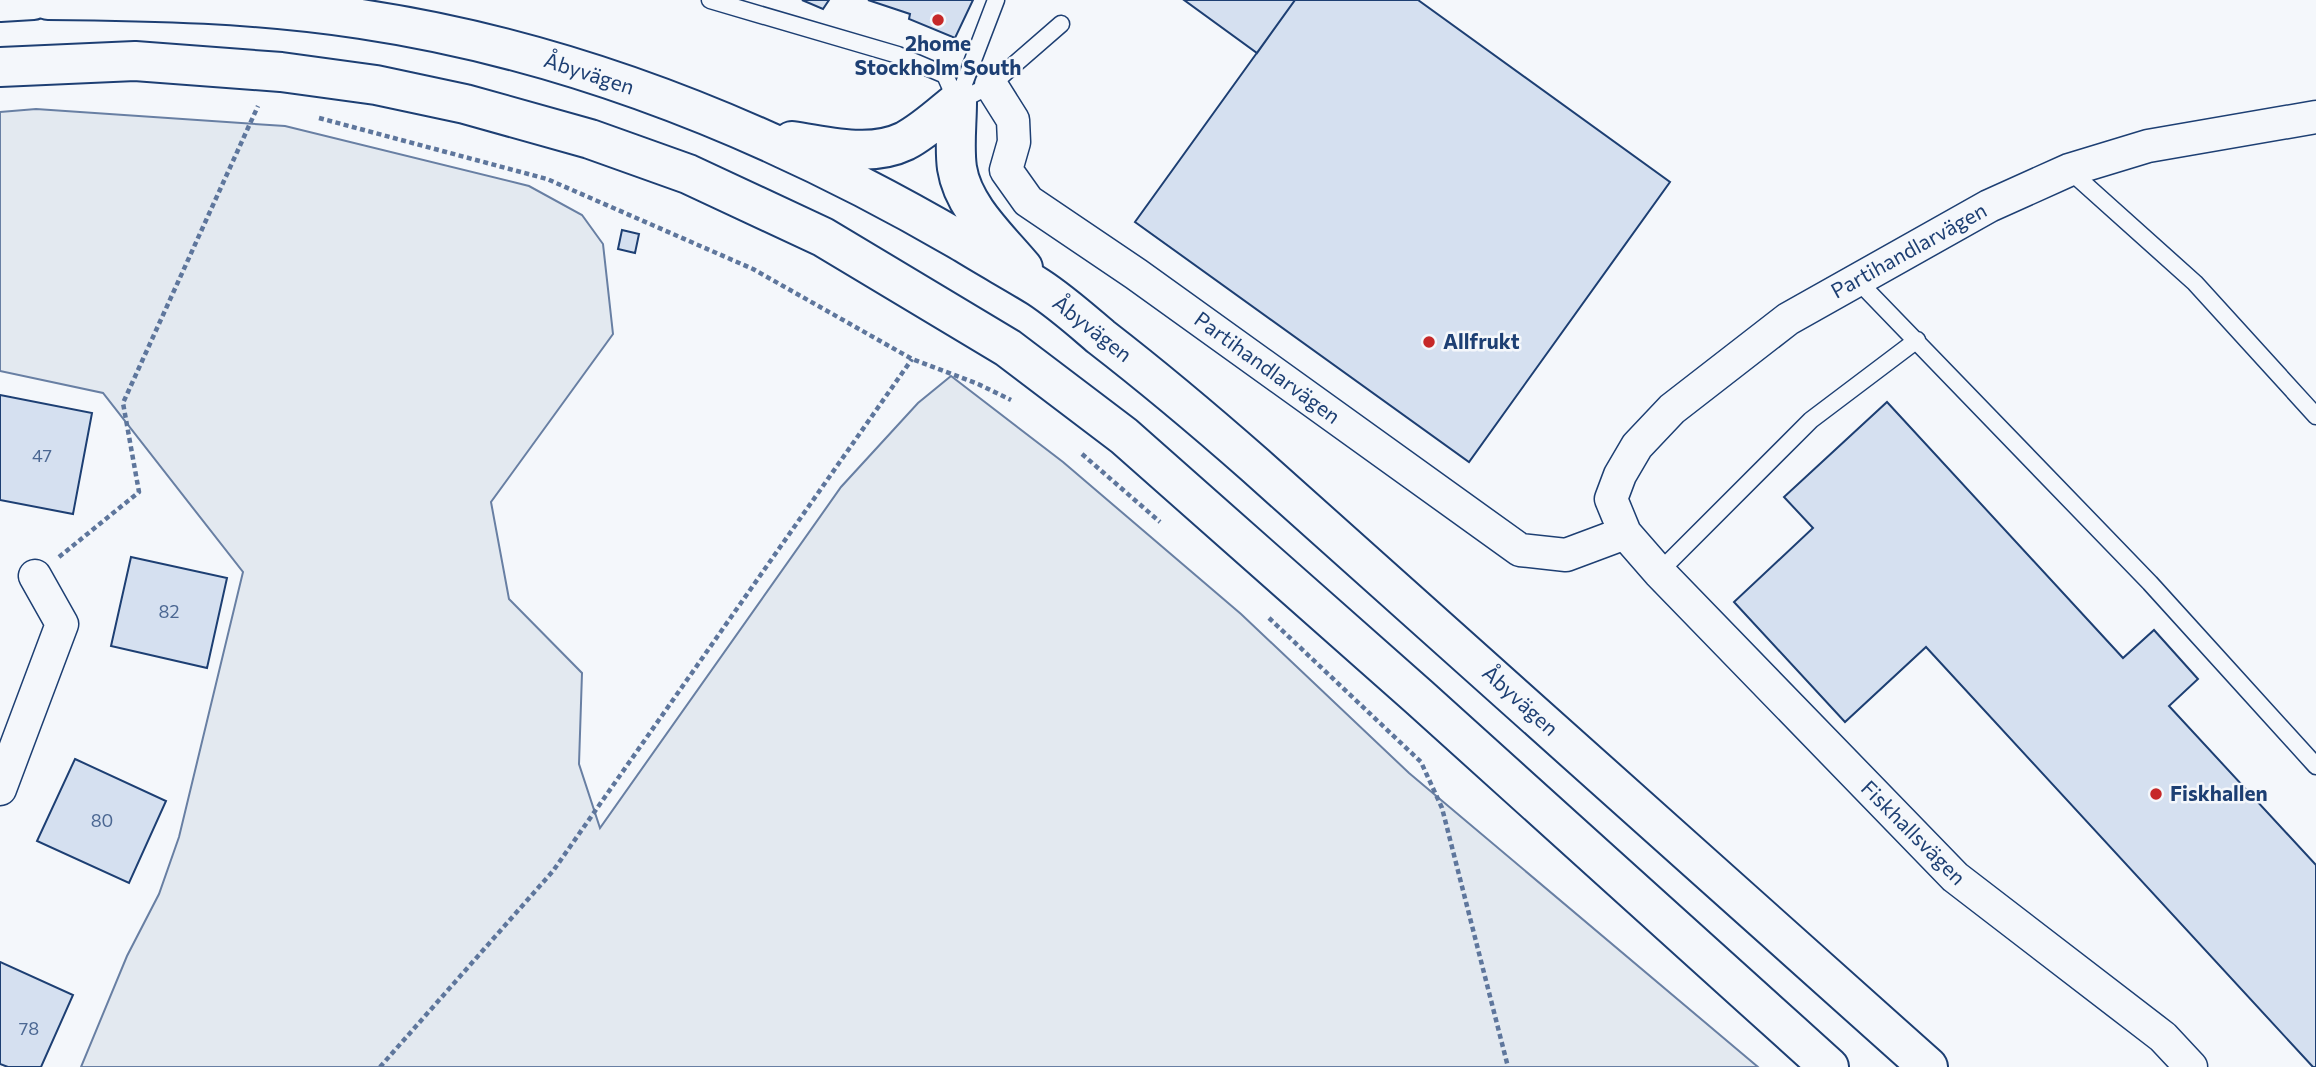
<svg xmlns="http://www.w3.org/2000/svg" width="2316" height="1067" font-family="Commissioner,sans-serif">
  <style>
    .green { fill: #e3e9f0; stroke: #687fa3; stroke-width: 2 }
    .building { fill: #d5e0f0; stroke: #1d3f73; stroke-width: 2 }
    .lines { fill: none; stroke-linecap: round; stroke-linejoin: round }
    .service-casing { stroke: #1d3f73; stroke-width: 19 }
    .minor-casing { stroke: #1d3f73; stroke-width: 35 }
    .tertiary-casing { stroke: #1d3f73; stroke-width: 42 }
    .path { stroke: #5e769c; stroke-width: 4.5; stroke-dasharray: 5 3.5; stroke-linecap: butt }
    .service { stroke: #f4f7fb; stroke-width: 16 }
    .minor { stroke: #f4f7fb; stroke-width: 32 }
    .tertiary { stroke: #f4f7fb; stroke-width: 38 }
    .poi-dot { fill: #c62828; stroke: #f4f7fb; stroke-width: 2.5 }
    .labels { text-anchor: middle; stroke-width: 5; stroke-linejoin: round; paint-order: stroke }
    .number-label { font-size: 18px; fill: #4b6792 }
    .poi-label { font-size: 21px; font-weight: bold; fill: #1d3f73; stroke: #f4f7fb; text-anchor: start }
    .street-label { font-size: 21px; fill: #1d3f73; stroke: #f4f7fb }
  </style>
  <rect width="100%" height="100%" fill="#f4f7fb"/>
  <!-- green -->
  <path class="green" d="M 36,109 L 285,126 L 529,186 L 582,215 L 603,244 L 613,334 L 491,502 L 509,599 L 582,673 L 579,764 L 600,828 L 841,487 L 918,403 L 951,376 L 1063,462 L 1241,614 L 1409,773 L 1758,1067 L 81,1067 L 127,956 L 159,894 L 179,837 L 243,572 L 103,393 L 0,371 L 0,112 Z"/>
  <!-- building -->
  <path class="building" d="M 802,0 L 829,0 L 823,9 Z
    M 868,0 L 973,0 L 955,38 L 909,19 L 910,14 Z
    M 1184,0 L 1295,0 L 1257,53 Z
    M 1295,0 L 1418,0 L 1670,182 L 1469,462 L 1135,222 Z
    M 622,230 L 639,234 L 635,253 L 618,249 Z
    M 0,395 L 92,413 L 73,514 L 0,500 Z
    M 1887,402 L 2123,658 L 2154,630 L 2198,679 L 2169,706 L 2316,865 L 2316,1067 L 2313,1067 L 1926,647 L 1845,722 L 1734,602 L 1813,528 L 1784,497 Z
    M 131,557 L 227,578 L 207,668 L 111,646 Z
    M 75,759 L 166,801 L 129,883 L 37,841 Z
    M 0,962 L 73,995 L 41,1067 L 8,1067 L 0,1064 Z"/>
  <g class="lines">
    <!-- service casing -->
    <g class="service-casing">
      <path id="service" d="M 710,0 L 898,55 L 945,75 L 957,102
        M 957,102 L 991,85 L 1061,24
        M 957,102 L 996,0
        M 2069,170 L 2195,283 L 2316,416
        M 1857,280 L 2150,583 L 2316,766
        M 1659,572 L 1811,420 L 1917,340"/>
    </g>
    <!-- minor casing -->
    <g class="minor-casing">
      <path id="minor" d="M 991,85 L 1013,120 L 1014,142 L 1006,170 L 1028,201 L 1136,274 L 1520,550 L 1566,555 L 1625,533
        M 0,789 L 62,624 L 35,576
        M 2191,1067 L 2163,1037 L 1955,877 L 1659,572 L 1625,533 L 1611,499 L 1620,475 L 1637,446 L 1672,409 L 1788,319 L 1989,206 L 2069,170 L 2148,146 L 2316,117"/>
    </g>
    <!-- tertiary casing -->
    <g class="tertiary-casing">
      <path id="tertiary" d="M 48,0 C 155,1 255,3 361,19 C 575,51 778,134 964,243 C 988,258 1014,272 1038,287 C 1061,302 1081,320 1101,337 C 1154,378 1205,421 1255,465 L 1928,1067
        M 0,2 L 33,0
        M 0,67 L 135,61 L 281,72 L 376,85 L 465,104 L 590,139 L 688,174 L 823,237 L 1008,348 L 1124,436 L 1419,697 L 1829,1067
        M 957,102 C 957,123 954,147 957,168 C 963,207 998,238 1023,268
        M 792,141 C 828,146 870,158 905,141 C 924,131 941,115 957,102"/>
    </g>
    <!-- path -->
    <path class="path" d="M 319,118 L 547,179 L 753,269 L 912,359 L 978,384 L 1011,400
      M 1082,454 L 1160,522
      M 59,557 L 139,492 L 123,403 L 258,106
      M 1269,618 L 1421,762 L 1442,808 L 1508,1067
      M 380,1067 L 553,871 L 912,359"/>
    <!-- service -->
    <use href="#service" class="service"/>
    <!-- minor -->
    <use href="#minor" class="minor"/>
    <!-- tertiary -->
    <use href="#tertiary" class="tertiary"/>
  </g>
  <!-- markers -->
  <g class="poi-dot">
    <circle cx="938" cy="20" r="7"/>
    <circle cx="1429" cy="342" r="7"/>
    <circle cx="2156" cy="794" r="7"/>
  </g>
  <g class="labels">
    <!-- number labels -->
    <g class="number-label">
      <text x="42" y="462">47</text>
      <text x="169" y="618">82</text>
      <text x="102" y="827">80</text>
      <text x="29" y="1035">78</text>
    </g>
    <!-- poi labels -->
    <g class="poi-label">
      <text x="938" y="51" text-anchor="middle">2home<tspan x="938" dy="24">Stockholm South</tspan></text>
      <text x="1443" y="349">Allfrukt</text>
      <text x="2170" y="801">Fiskhallen</text>
    </g>
    <!-- street labels -->
    <g class="street-label">
      <text transform="translate(589 74) rotate(18)" y="7">Åbyvägen</text>
      <text transform="translate(1909 251) rotate(-29)" y="7">Partihandlarvägen</text>
      <text transform="translate(1092 329) rotate(38)" y="7">Åbyvägen</text>
      <text transform="translate(1267 368) rotate(36)" y="7">Partihandlarvägen</text>
      <text transform="translate(1520 701) rotate(42)" y="7">Åbyvägen</text>
      <text transform="translate(1913 833) rotate(45)" y="7">Fiskhallsvägen</text>
    </g>
  </g>
</svg>
